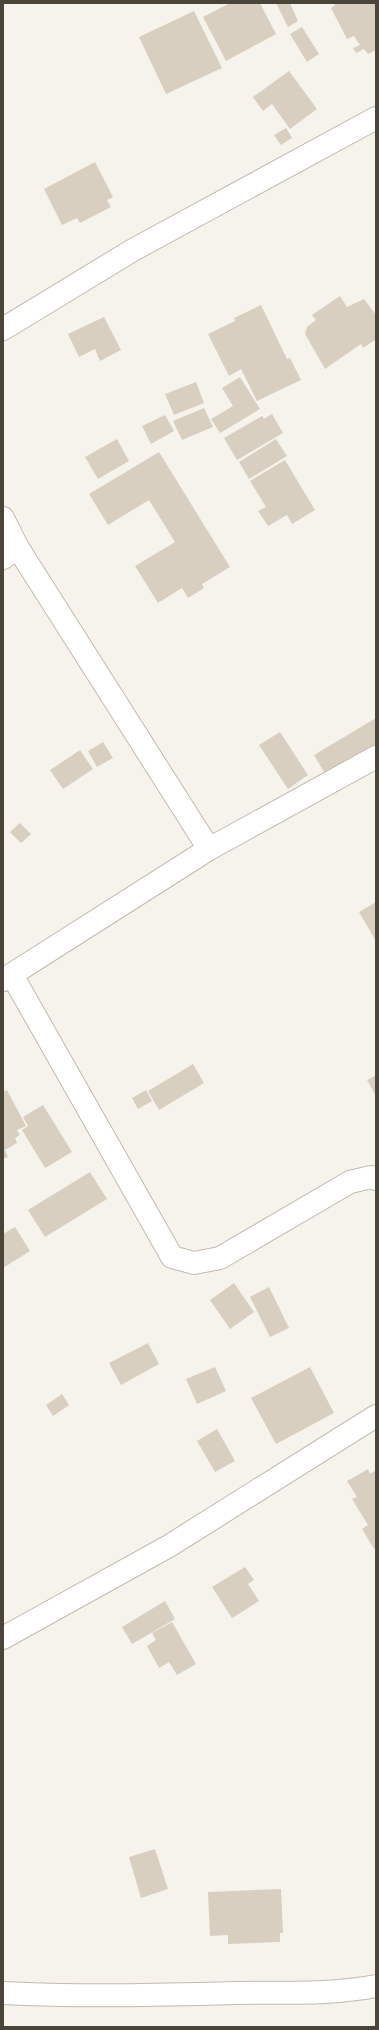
<svg xmlns="http://www.w3.org/2000/svg" width="379" height="2030" font-family="Raleway,sans-serif">
  <style>
    .building { fill: #d8cfc1 }
    .lines { fill: none; stroke-linecap: round; stroke-linejoin: round }
    .minor-casing { stroke: #c2bbae; stroke-width: 24 }
    .minor { stroke: #fff; stroke-width: 22 }
  </style>
  <rect width="100%" height="100%" fill="#f6f3ec"/>
  <!-- building -->
  <path class="building" d="M 230,3 L 260,3 L 276,34 L 226,61 L 203,17 Z
    M 276,3 L 290,3 L 298,21 L 288,27 Z
    M 333,3 L 376,3 L 376,50 L 368,54 L 364,49 L 356,53 L 353,48 L 360,45 L 354,36 L 347,39 L 331,8 L 335,5 Z
    M 194,11 L 222,68 L 166,94 L 139,37 Z
    M 302,27 L 319,54 L 307,62 L 290,34 Z
    M 289,71 L 317,109 L 290,129 L 272,104 L 263,111 L 253,97 Z
    M 286,128 L 292,138 L 281,145 L 274,135 Z
    M 95,162 L 113,197 L 107,200 L 111,207 L 80,223 L 77,218 L 62,225 L 44,189 Z
    M 340,296 L 347,307 L 364,299 L 376,315 L 376,342 L 375,340 L 363,348 L 361,344 L 325,369 L 305,334 L 307,327 L 316,320 L 312,315 Z
    M 261,305 L 287,359 L 290,358 L 301,380 L 257,401 L 241,369 L 229,376 L 208,334 L 235,321 L 234,318 Z
    M 104,317 L 121,350 L 100,361 L 95,349 L 79,357 L 68,334 Z
    M 240,377 L 260,409 L 220,433 L 211,419 L 233,406 L 222,388 Z
    M 196,382 L 204,403 L 174,415 L 165,394 Z
    M 204,408 L 213,427 L 182,440 L 173,421 Z
    M 272,414 L 283,433 L 237,460 L 224,438 L 262,416 L 264,419 Z
    M 165,415 L 174,431 L 151,444 L 142,426 Z
    M 117,439 L 129,461 L 98,479 L 85,457 Z
    M 276,439 L 287,456 L 249,479 L 239,462 Z
    M 159,452 L 230,567 L 202,584 L 204,588 L 188,598 L 182,588 L 158,603 L 135,566 L 175,542 L 149,500 L 108,525 L 89,494 Z
    M 285,460 L 315,510 L 292,524 L 287,515 L 268,526 L 258,511 L 266,507 L 250,481 Z
    M 376,718 L 376,748 L 327,777 L 314,755 Z
    M 280,732 L 308,775 L 288,789 L 259,745 Z
    M 103,742 L 113,758 L 97,767 L 88,751 Z
    M 80,750 L 93,769 L 63,789 L 50,770 Z
    M 20,823 L 31,834 L 21,843 L 10,832 Z
    M 376,902 L 376,941 L 359,912 Z
    M 193,1064 L 204,1083 L 159,1110 L 148,1091 Z
    M 376,1075 L 376,1096 L 367,1080 Z
    M 7,1090 L 26,1126 L 17,1130 L 20,1135 L 15,1138 L 17,1143 L 5,1150 L 8,1157 L 3,1159 L 3,1092 Z
    M 146,1090 L 152,1101 L 138,1109 L 132,1098 Z
    M 43,1105 L 72,1152 L 45,1168 L 22,1130 L 28,1126 L 23,1117 Z
    M 90,1172 L 107,1199 L 45,1237 L 28,1210 Z
    M 15,1227 L 30,1251 L 3,1268 L 3,1234 Z
    M 234,1283 L 254,1312 L 230,1329 L 210,1300 Z
    M 269,1287 L 289,1328 L 270,1337 L 250,1297 Z
    M 148,1343 L 159,1364 L 121,1385 L 109,1363 Z
    M 215,1367 L 226,1391 L 197,1404 L 186,1379 Z
    M 310,1367 L 334,1413 L 276,1444 L 251,1398 Z
    M 62,1394 L 69,1405 L 53,1416 L 46,1405 Z
    M 217,1429 L 235,1461 L 215,1472 L 197,1441 Z
    M 368,1469 L 370,1474 L 376,1470 L 376,1548 L 374,1549 L 362,1529 L 368,1525 L 352,1499 L 357,1497 L 347,1481 Z
    M 245,1567 L 254,1580 L 248,1584 L 259,1601 L 232,1618 L 212,1587 Z
    M 165,1601 L 175,1619 L 132,1644 L 122,1627 Z
    M 172,1622 L 196,1664 L 177,1675 L 169,1662 L 159,1668 L 147,1646 L 156,1640 L 152,1633 Z
    M 155,1849 L 168,1889 L 141,1898 L 129,1857 Z
    M 281,1889 L 283,1933 L 280,1933 L 280,1942 L 228,1944 L 228,1935 L 210,1936 L 208,1892 Z"/>
  <g class="lines">
    <!-- minor casing -->
    <g class="minor-casing">
      <path id="minor" d="M 3,329 L 133,250 L 376,118
        M 3,518 L 18,548
        M 3,558 L 18,548 L 209,849
        M 12,975 L 172,1257 L 194,1263 L 220,1258 L 350,1182 L 371,1177 L 376,1179
        M 3,980 L 209,849 L 376,757
        M 3,1638 L 169,1546 L 376,1416
        M 3,1993 C 81,1997 159,1995 237,1993 C 283,1992 331,1995 376,1986"/>
    </g>
    <!-- minor -->
    <use href="#minor" class="minor"/>
  </g>
  <!-- border -->
  <rect width="379" height="2030" fill="none" stroke="#4b4439" stroke-width="8"/>
</svg>
